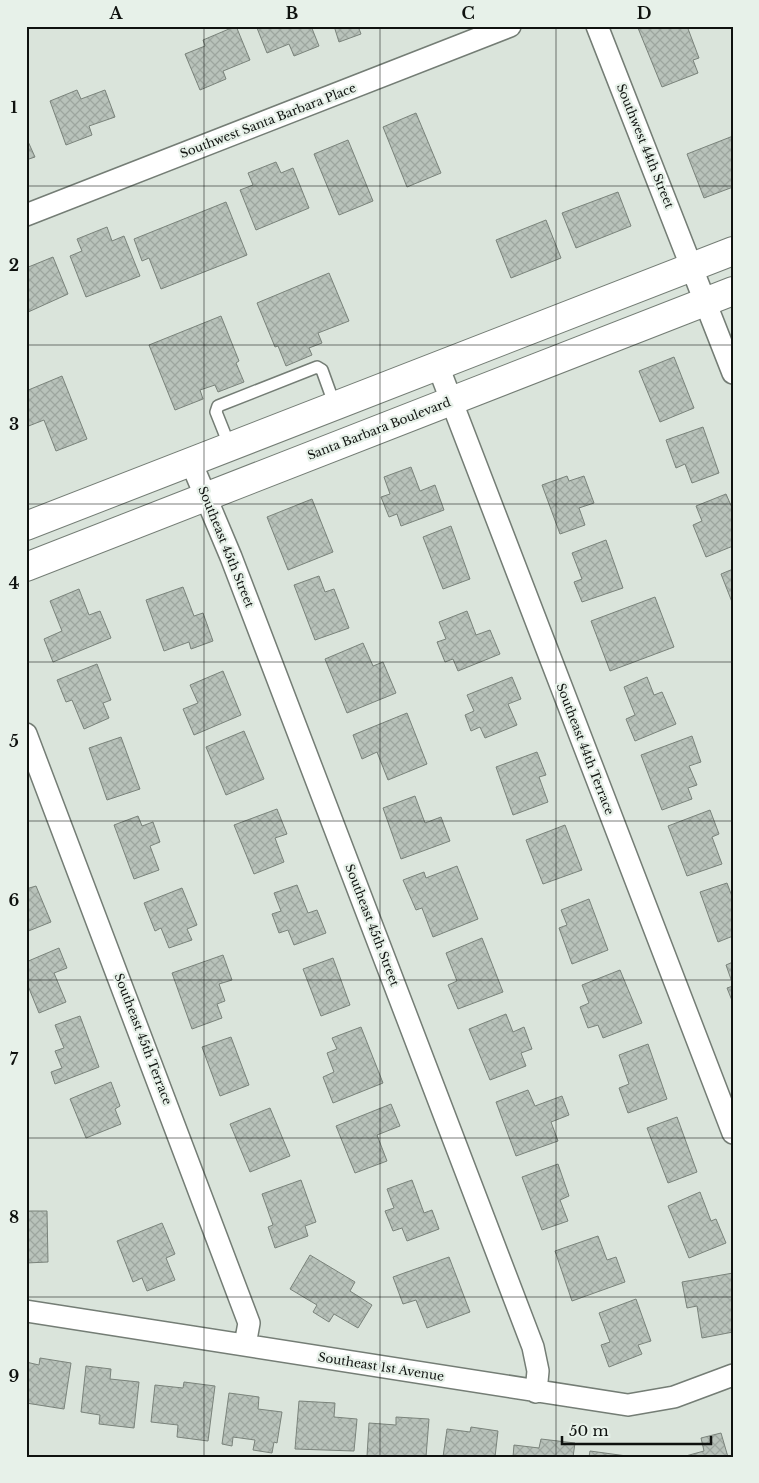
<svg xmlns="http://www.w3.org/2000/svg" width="759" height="1483" font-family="'Libre Baskerville',serif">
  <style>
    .building { fill: url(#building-cross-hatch); stroke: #7a837b }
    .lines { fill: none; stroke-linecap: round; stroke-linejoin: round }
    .service-casing { stroke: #747d75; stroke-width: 14 }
    .minor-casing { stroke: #747d75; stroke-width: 24 }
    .secondary-casing { stroke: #747d75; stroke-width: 30 }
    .service { stroke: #fff; stroke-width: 11 }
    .minor { stroke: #fff; stroke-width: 21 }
    .secondary { stroke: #fff; stroke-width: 28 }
    .grid { fill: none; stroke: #0f120f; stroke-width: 1; stroke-opacity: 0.55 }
    .labels { text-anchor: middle; stroke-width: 4.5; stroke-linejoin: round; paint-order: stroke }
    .street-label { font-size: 12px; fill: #0f120f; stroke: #e7f1e9 }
    .neatline { fill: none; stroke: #0f120f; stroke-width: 2 }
    .grid-label { font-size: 16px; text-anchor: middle; font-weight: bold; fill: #0f120f }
  </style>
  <defs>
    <pattern id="building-cross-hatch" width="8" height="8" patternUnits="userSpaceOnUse" patternTransform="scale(1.25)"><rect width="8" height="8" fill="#b8c2ba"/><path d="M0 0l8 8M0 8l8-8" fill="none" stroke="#9da69f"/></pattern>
  </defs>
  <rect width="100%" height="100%" fill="#dae4db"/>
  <!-- building -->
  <path class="building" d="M 236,26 L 250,60 L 223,71 L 226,79 L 200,90 L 185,54 L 205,46 L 203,40 Z
    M 261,26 L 311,26 L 319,46 L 294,56 L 289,44 L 267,53 L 257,28 Z
    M 334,26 L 358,26 L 361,34 L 339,42 Z
    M 641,26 L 687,26 L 699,58 L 693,60 L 698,73 L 662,87 L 638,28 Z
    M 77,90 L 81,99 L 105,90 L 115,117 L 89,126 L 92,135 L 66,145 L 50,101 Z
    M 416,113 L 441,173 L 407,187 L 383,127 Z
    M 733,136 L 733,187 L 704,198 L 687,154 Z
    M 26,137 L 35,157 L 26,160 Z
    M 348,140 L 373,201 L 339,215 L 314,154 Z
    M 276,162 L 281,173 L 293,168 L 309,208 L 256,230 L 240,190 L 253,185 L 248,173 Z
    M 618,192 L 631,226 L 576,248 L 562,213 Z
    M 226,202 L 247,255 L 161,289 L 149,258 L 142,261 L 134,239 Z
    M 546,220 L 561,258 L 511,278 L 496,240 Z
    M 107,227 L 112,241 L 124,236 L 140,276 L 86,297 L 70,256 L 82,251 L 77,239 Z
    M 53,257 L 68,294 L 26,313 L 26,268 Z
    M 329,273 L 349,321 L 318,333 L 322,343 L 309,348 L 312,355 L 286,366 L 278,346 L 275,347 L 257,303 Z
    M 221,316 L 239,361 L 236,363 L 244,382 L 218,392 L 215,385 L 200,390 L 203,399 L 175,410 L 149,345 Z
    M 674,357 L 694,408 L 660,422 L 639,371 Z
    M 62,376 L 87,439 L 56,451 L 44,420 L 26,427 L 26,391 Z
    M 703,427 L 719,473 L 692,483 L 685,464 L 676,468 L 666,440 Z
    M 411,467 L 420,491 L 435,485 L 444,510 L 401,526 L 397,514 L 389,517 L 381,497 L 390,494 L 384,477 Z
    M 567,476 L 569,481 L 584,476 L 594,503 L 579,508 L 585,525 L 560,534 L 542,485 Z
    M 726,494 L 733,510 L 733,546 L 706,557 L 693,525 L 702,521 L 696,506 Z
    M 312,499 L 333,552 L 288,570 L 267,517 Z
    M 451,526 L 470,579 L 443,589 L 423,537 Z
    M 606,540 L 623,588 L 582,602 L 574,582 L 582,579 L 572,553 Z
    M 733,569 L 733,602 L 732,602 L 721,574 Z
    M 319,576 L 325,592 L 334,589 L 349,628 L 315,640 L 294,585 Z
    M 183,587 L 194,616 L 203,613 L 213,641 L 191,649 L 189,642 L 164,651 L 146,600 Z
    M 79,589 L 89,615 L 100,611 L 111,638 L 53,662 L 44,639 L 62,631 L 50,601 Z
    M 655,597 L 674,647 L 610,671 L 591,621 Z
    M 467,611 L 476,635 L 490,630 L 500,654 L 458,671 L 453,659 L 445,662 L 437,642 L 446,639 L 439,622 Z
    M 363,643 L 373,666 L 383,662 L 396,693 L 347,713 L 325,659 Z
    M 97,664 L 111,700 L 103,703 L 109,718 L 84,729 L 72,700 L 66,702 L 57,680 Z
    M 223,671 L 241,715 L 194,735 L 183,709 L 198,703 L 190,685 Z
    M 512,677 L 521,699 L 508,704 L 517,725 L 485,738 L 480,727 L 471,731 L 465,715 L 474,711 L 467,695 Z
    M 647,677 L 654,695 L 662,692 L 676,724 L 635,741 L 626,719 L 635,715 L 624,687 Z
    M 407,713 L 427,764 L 388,780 L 377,752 L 362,759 L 353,735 Z
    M 244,731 L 264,779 L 226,795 L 206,747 Z
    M 692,736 L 701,762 L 689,766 L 697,785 L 688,788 L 692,799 L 662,810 L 641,755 Z
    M 121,737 L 140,789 L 107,800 L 89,748 Z
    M 537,752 L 546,775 L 539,777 L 548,802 L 513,815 L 496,767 Z
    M 415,796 L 425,823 L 441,817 L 450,841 L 401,859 L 383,808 Z
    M 277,809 L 287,834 L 275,838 L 284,862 L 254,874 L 234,825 Z
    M 710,810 L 719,834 L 712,837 L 722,864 L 687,876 L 668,826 Z
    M 138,816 L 142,826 L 153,822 L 160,842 L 150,846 L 159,870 L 134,879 L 114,825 Z
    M 565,825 L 582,870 L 543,884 L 526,840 Z
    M 457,866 L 478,919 L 433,937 L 422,908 L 416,910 L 403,880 L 424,872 L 426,878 Z
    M 727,883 L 733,899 L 733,936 L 718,942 L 700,892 Z
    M 297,885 L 308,913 L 317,910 L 326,933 L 294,945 L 288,930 L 279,933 L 272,914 L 281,911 L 274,893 Z
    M 36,886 L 51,922 L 26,932 L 26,889 Z
    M 182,888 L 197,925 L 187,929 L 192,940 L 169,948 L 161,928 L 155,931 L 144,903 Z
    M 589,899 L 608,950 L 572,964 L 559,928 L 567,925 L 561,910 Z
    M 482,938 L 503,992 L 458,1009 L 448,985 L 457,981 L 446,953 Z
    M 59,948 L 67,968 L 54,973 L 66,1002 L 39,1013 L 26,981 L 26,962 Z
    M 223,955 L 232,980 L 219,984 L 225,1001 L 217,1004 L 222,1018 L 192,1029 L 172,973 Z
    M 333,958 L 350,1005 L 321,1016 L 303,969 Z
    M 733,962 L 733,985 L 726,965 Z
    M 620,970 L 642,1023 L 603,1038 L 598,1025 L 588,1028 L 580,1007 L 589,1003 L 582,985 Z
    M 733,986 L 733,1003 L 727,988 Z
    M 506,1014 L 513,1032 L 524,1027 L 532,1049 L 521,1053 L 526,1066 L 490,1080 L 469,1029 Z
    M 80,1016 L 99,1067 L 55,1084 L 51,1072 L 62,1068 L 55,1051 L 64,1048 L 55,1025 Z
    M 361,1027 L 383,1083 L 333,1103 L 323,1077 L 334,1072 L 327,1053 L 337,1049 L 332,1038 Z
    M 231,1037 L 249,1085 L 220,1096 L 202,1047 Z
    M 648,1044 L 667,1099 L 628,1113 L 619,1088 L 629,1084 L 619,1055 Z
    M 111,1082 L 120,1106 L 115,1109 L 121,1124 L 86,1138 L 70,1099 Z
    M 528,1090 L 535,1106 L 562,1096 L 569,1115 L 551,1122 L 558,1141 L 516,1156 L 496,1102 Z
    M 391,1104 L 400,1126 L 377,1135 L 387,1161 L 355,1173 L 336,1126 Z
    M 270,1108 L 290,1156 L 250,1172 L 230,1124 Z
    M 677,1117 L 697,1172 L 668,1183 L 647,1128 Z
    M 558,1164 L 569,1196 L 560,1200 L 568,1221 L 542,1230 L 522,1177 Z
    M 301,1180 L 316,1222 L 305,1226 L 308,1236 L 275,1248 L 268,1227 L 273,1225 L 262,1194 Z
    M 412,1180 L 424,1213 L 432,1210 L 439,1229 L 407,1241 L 402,1228 L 393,1231 L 385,1211 L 394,1208 L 387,1189 Z
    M 700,1192 L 711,1221 L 716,1219 L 726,1243 L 689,1258 L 668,1206 Z
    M 26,1211 L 47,1211 L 48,1262 L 26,1263 Z
    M 162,1223 L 175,1254 L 166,1258 L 175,1280 L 147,1291 L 142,1278 L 133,1282 L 117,1241 Z
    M 598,1236 L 607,1260 L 616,1257 L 625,1282 L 572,1301 L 555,1251 Z
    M 310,1255 L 355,1282 L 350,1291 L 372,1305 L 358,1328 L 334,1314 L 329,1322 L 313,1312 L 317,1305 L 290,1289 Z
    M 449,1257 L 470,1312 L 427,1328 L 416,1300 L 403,1304 L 393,1277 Z
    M 733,1273 L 733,1332 L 702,1338 L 697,1306 L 687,1308 L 682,1282 Z
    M 636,1299 L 651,1341 L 638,1345 L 642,1354 L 609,1367 L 601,1345 L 610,1342 L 599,1313 Z
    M 40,1358 L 71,1363 L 64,1409 L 26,1403 L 26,1362 L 39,1365 Z
    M 86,1366 L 111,1369 L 110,1379 L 139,1382 L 134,1428 L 99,1424 L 100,1415 L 81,1412 Z
    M 184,1382 L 215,1386 L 208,1441 L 177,1437 L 178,1425 L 151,1422 L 155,1385 L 183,1388 Z
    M 229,1393 L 259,1397 L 258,1409 L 282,1412 L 277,1443 L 274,1442 L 272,1453 L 253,1450 L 255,1440 L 233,1437 L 232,1446 L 222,1444 Z
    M 299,1401 L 335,1403 L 334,1417 L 357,1419 L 354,1451 L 295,1449 Z
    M 396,1417 L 429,1419 L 426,1457 L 367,1456 L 369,1423 L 396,1425 Z
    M 471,1427 L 498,1431 L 495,1457 L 443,1457 L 447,1429 L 470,1432 Z
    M 721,1433 L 728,1457 L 682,1457 L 704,1451 L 701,1438 Z
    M 541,1439 L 575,1443 L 573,1457 L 513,1457 L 514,1445 L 539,1448 Z
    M 590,1451 L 634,1457 L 589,1457 Z"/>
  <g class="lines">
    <!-- service casing -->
    <g class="service-casing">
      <path id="service" d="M 230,447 L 216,412 L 218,406 L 317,367 L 322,370 L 335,406"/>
    </g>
    <!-- minor casing -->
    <g class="minor-casing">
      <path id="minor" d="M 597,26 L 733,373
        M 26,215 L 510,26
        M 438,366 L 733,1133
        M 191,462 L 231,557 L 533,1347 L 538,1371 L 536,1392
        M 26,734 L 249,1323 L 245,1345
        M 26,1311 L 628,1405 L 674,1397 L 733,1375"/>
    </g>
    <!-- secondary casing -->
    <g class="secondary-casing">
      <path id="secondary" d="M 26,526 L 733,251
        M 26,567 L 733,291"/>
    </g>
    <!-- service -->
    <use href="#service" class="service"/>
    <!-- minor -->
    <use href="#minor" class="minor"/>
    <!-- secondary -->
    <use href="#secondary" class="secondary"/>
  </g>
  <!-- grid -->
  <path class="grid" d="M 204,26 L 204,1457M 380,26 L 380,1457M 556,26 L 556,1457M 26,186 L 733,186M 26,345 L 733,345M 26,504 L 733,504M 26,662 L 733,662M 26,821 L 733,821M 26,980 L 733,980M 26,1138 L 733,1138M 26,1297 L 733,1297"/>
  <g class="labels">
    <!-- street labels -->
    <g class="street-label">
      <text transform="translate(268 121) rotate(-21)" y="4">Southwest Santa Barbara Place</text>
      <text transform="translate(645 146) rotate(68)" y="4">Southwest 44th Street</text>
      <text transform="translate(379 429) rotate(-21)" y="4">Santa Barbara Boulevard</text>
      <text transform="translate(226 547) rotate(68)" y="4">Southeast 45th Street</text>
      <text transform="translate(585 749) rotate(69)" y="4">Southeast 44th Terrace</text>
      <text transform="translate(372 925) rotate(69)" y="4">Southeast 45th Street</text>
      <text transform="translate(143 1039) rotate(69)" y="4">Southeast 45th Terrace</text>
      <text transform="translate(381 1367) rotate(9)" y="4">Southeast 1st Avenue</text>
    </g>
  </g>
  <!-- border -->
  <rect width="759" height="1483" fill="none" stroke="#e7f1e9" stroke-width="55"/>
  <!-- scale -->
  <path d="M562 1436v8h149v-8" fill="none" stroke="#0f120f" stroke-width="2.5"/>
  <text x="569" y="1436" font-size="15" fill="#0f120f" stroke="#e7f1e9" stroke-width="4" paint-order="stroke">50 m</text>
  <rect x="28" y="28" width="704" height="1428" class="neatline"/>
  <g class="grid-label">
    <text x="116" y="19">A</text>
    <text x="292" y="19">B</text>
    <text x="468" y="19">C</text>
    <text x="644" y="19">D</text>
    <text x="14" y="113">1</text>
    <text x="14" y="271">2</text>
    <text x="14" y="430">3</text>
    <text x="14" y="589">4</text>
    <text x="14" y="747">5</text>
    <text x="14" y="906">6</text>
    <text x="14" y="1065">7</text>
    <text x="14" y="1223">8</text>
    <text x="14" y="1382">9</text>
  </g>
</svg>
